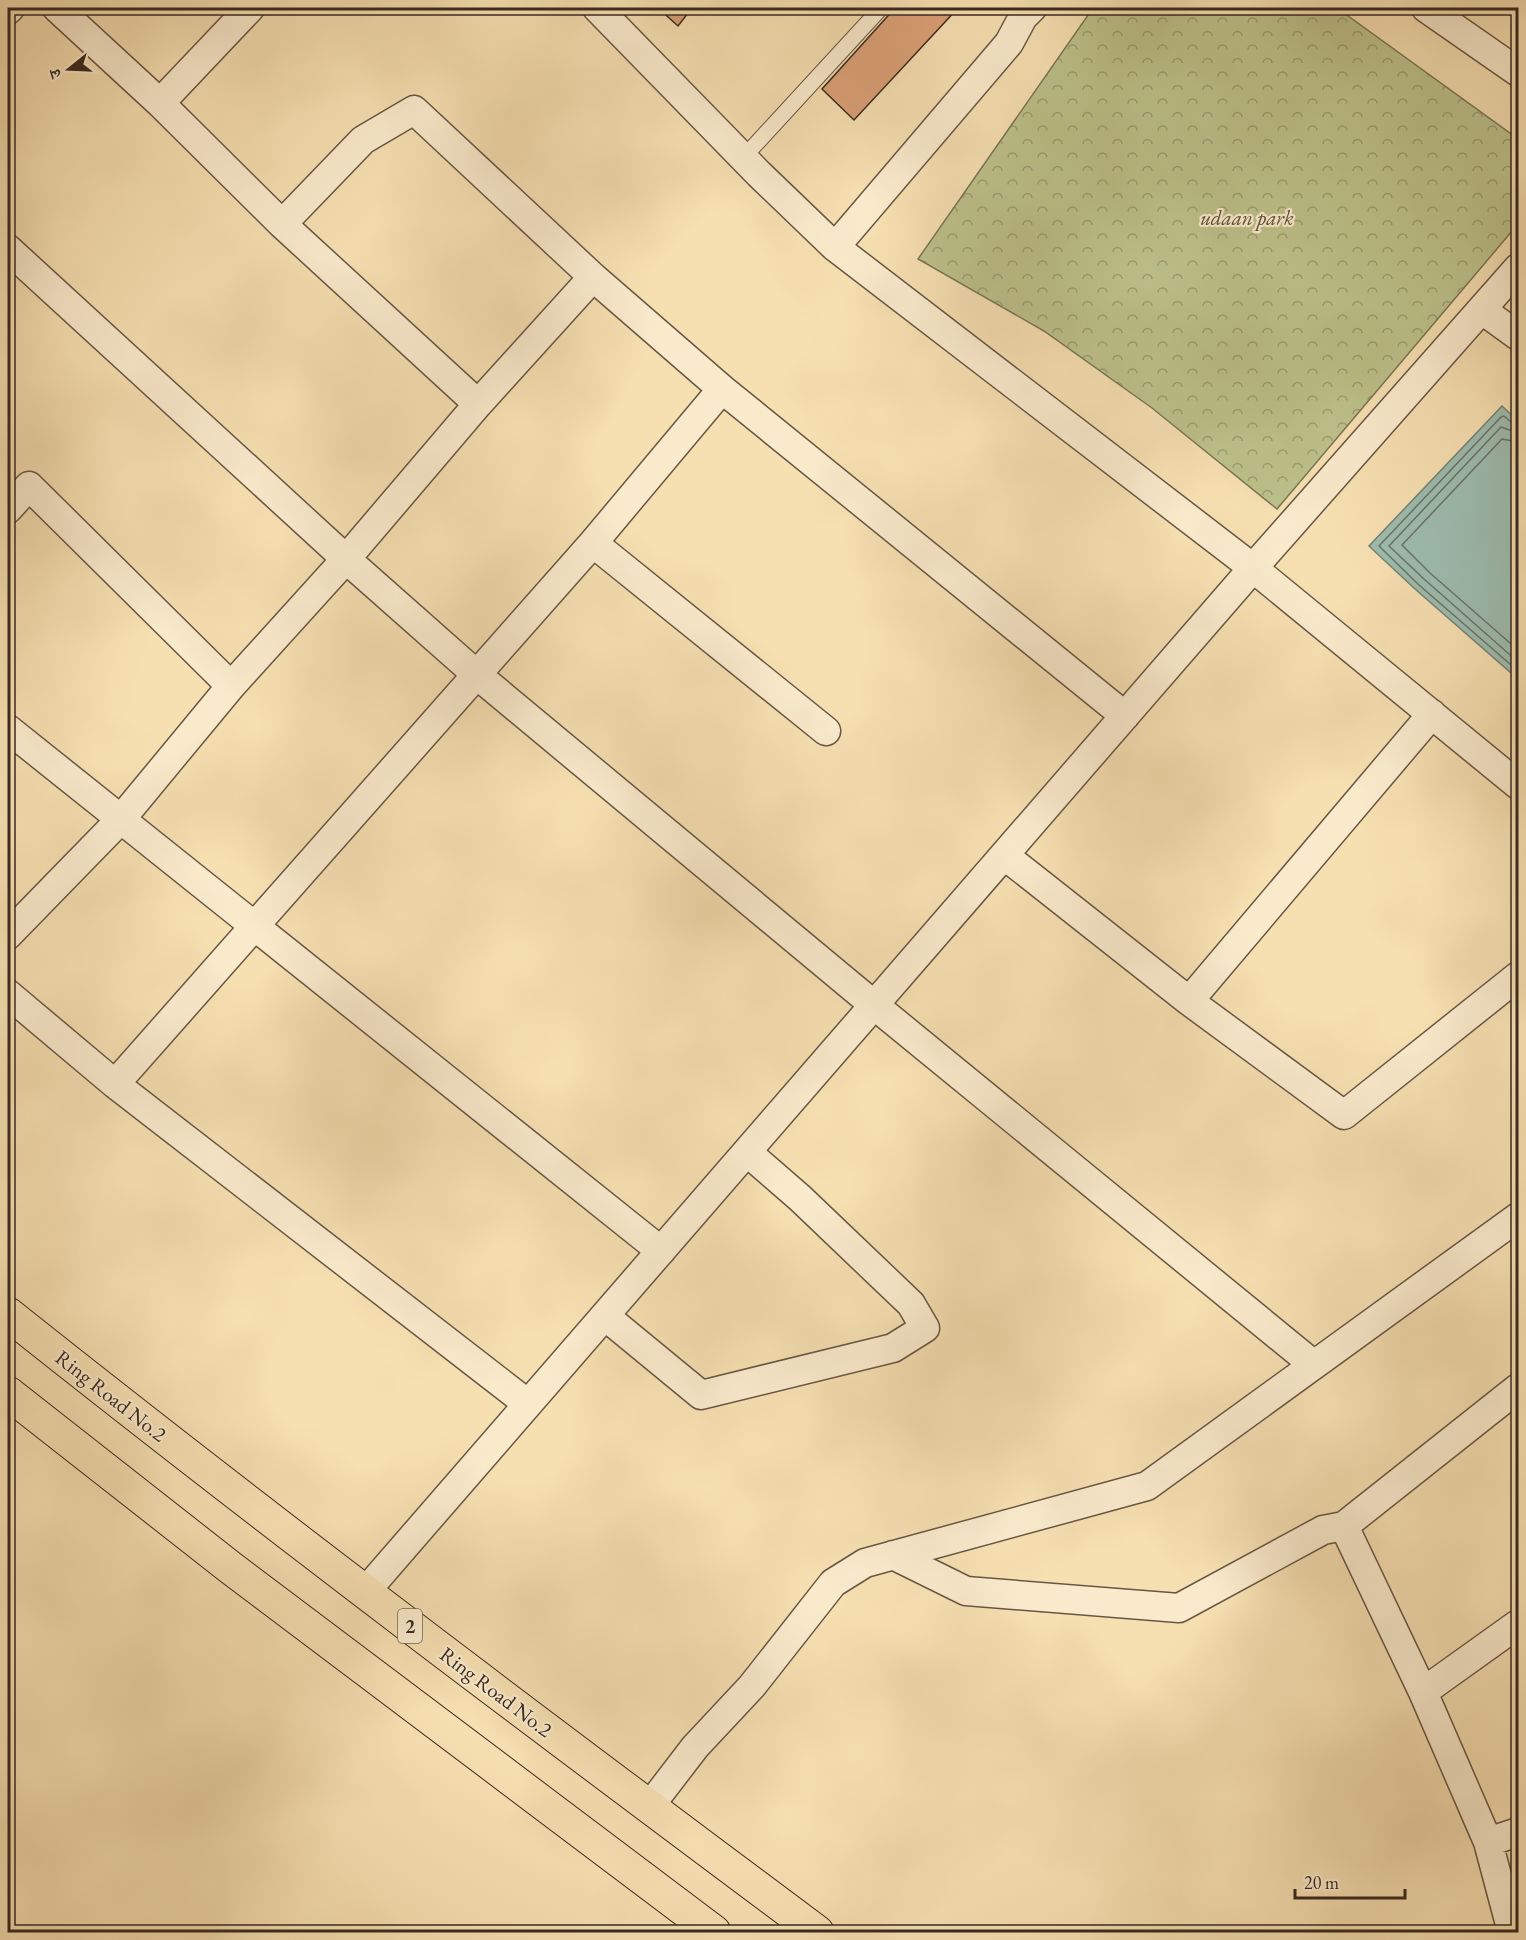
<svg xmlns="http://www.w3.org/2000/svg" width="1526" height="1940" font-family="'EB Garamond','Noto Serif Devanagari',serif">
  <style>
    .forest { fill: url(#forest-crowns); stroke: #7a7655; stroke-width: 1.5 }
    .water { fill: #9dbcaf; stroke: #758276; stroke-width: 1.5 }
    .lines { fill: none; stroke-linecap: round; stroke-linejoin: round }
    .shore { stroke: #6a7368; stroke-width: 1.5 }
    .building { fill: #daa076; stroke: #382a20; stroke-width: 1.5 }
    .service-casing { stroke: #685744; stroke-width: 17 }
    .minor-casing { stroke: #685744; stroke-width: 31 }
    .primary-casing { stroke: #382a20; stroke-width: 35 }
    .service { stroke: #f9eacc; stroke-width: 15 }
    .minor { stroke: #f9eacc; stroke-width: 28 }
    .primary { stroke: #f6dfb1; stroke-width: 33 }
    .labels { text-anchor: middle; stroke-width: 4.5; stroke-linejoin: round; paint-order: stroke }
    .shield { fill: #f9eacc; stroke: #726454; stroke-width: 1.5 }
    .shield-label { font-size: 20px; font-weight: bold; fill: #382a20 }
    .park-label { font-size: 21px; font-style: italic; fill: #59503a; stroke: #f9eacc }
    .street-label { font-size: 21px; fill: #382a20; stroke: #f9eacc }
  </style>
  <defs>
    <pattern id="forest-crowns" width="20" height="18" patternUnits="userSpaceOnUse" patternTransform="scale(1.5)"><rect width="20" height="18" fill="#bdc18a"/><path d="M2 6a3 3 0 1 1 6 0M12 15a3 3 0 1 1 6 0" fill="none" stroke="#9b9d70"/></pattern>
  </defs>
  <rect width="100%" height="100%" fill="#f6dfb1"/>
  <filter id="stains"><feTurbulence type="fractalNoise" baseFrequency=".00333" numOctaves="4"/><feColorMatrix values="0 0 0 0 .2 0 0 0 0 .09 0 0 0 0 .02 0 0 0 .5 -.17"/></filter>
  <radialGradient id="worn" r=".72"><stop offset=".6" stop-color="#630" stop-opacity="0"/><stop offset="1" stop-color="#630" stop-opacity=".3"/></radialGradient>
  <!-- forest -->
  <path class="forest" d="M 1093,8 L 1337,8 L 1518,139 L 1518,224 L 1277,509 L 1152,408 L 1044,331 L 918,259 Z"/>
  <!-- water -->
  <path class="water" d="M 1502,406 L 1518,421 L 1518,679 L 1415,589 L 1369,546 Z"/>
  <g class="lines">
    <!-- shore -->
    <path class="shore" d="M 1518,425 L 1513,424 L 1504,416 L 1501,417 L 1379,546 L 1419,585 L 1518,671
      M 1518,433 L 1501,427 L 1389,546 L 1424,579 L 1518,662
      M 1518,442 L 1502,439 L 1402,545 L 1430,573 L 1518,650"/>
  </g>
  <!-- building -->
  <path class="building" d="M 658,8 L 692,8 L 678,26 Z
    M 895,8 L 958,8 L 854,120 L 822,89 Z"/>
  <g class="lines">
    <!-- service casing -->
    <g class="service-casing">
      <path id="service" d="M 743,158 L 881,8"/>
    </g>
    <!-- minor casing -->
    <g class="minor-casing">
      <path id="minor" d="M 57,8 L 160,103 L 282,224 L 478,404
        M 597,8 L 759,174 L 835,247 L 1253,568 L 1518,785
        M 1426,8 L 1518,72
        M 8,10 L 10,8
        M 160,103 L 250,8
        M 282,224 L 363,140 L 414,110 L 593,277 L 722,389 L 1125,716
        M 835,247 L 1009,43 L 1023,17 L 1032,8
        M 8,249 L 346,559 L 476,674 L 874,1005 L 1314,1365
        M 1482,310 L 1518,336
        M 8,509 L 29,486 L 231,686
        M 593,543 L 826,731
        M 8,729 L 661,1251
        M 1004,855 L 1189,1001 L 1344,1115 L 1518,976
        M 8,935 L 121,819 L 231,686 L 346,559 L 478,404 L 593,277
        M 8,994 L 115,1084 L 528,1404
        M 1189,1001 L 1432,714
        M 115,1084 L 593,543 L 722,389
        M 605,1316 L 701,1395 L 893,1348 L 925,1328 L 911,1304 L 800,1198 L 747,1152
        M 1344,1526 L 1423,1692 L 1488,1842 L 1512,1932
        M 893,1555 L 966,1591 L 1179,1608 L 1323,1530 L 1344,1526 L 1518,1388
        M 365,1592 L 1253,568 L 1518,268
        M 1423,1692 L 1518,1624
        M 649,1807 L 695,1747 L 752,1686 L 833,1583 L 865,1563 L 1147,1486 L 1518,1217
        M 1488,1842 L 1518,1832"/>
    </g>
    <!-- primary casing -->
    <g class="primary-casing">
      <path id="primary" d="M 8,1314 C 273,1525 545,1729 817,1932
        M 8,1393 L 231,1568 L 714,1932"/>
    </g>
    <!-- service -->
    <use href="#service" class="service"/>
    <!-- minor -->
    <use href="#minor" class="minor"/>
    <!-- primary -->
    <use href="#primary" class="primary"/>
  </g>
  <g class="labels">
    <!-- shield labels -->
    <rect class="shield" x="398" y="1609" width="24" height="34" rx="4.5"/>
    <g class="shield-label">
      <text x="410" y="1633">2</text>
    </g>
    <!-- park labels -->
    <g class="park-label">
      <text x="1247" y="225">udaan park</text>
    </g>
    <!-- street labels -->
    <g class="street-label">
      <text transform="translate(111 1396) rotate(38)" y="7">Ring Road No.2</text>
      <text transform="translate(496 1692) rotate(37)" y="7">Ring Road No.2</text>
    </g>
  </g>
  <!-- margin -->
  <rect width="1526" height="1940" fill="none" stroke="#f6dfb1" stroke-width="30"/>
  <rect x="9" y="9" width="1508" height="1922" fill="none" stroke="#382a20" stroke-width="3"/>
  <rect x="15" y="15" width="1496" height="1910" fill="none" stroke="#382a20" stroke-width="1.5"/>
  <!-- north arrow -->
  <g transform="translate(69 69) rotate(252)" stroke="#f9eacc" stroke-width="4.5" paint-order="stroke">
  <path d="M0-4.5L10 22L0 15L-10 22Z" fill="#382a20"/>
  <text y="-9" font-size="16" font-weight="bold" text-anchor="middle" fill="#382a20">उ</text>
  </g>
  <!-- scale -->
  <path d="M1295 1889v9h110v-9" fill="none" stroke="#382a20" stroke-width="3"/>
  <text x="1304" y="1889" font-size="18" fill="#382a20" stroke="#f9eacc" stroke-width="4.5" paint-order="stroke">20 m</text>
  <rect width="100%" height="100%" filter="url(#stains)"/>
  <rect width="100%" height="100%" fill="url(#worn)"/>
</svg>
